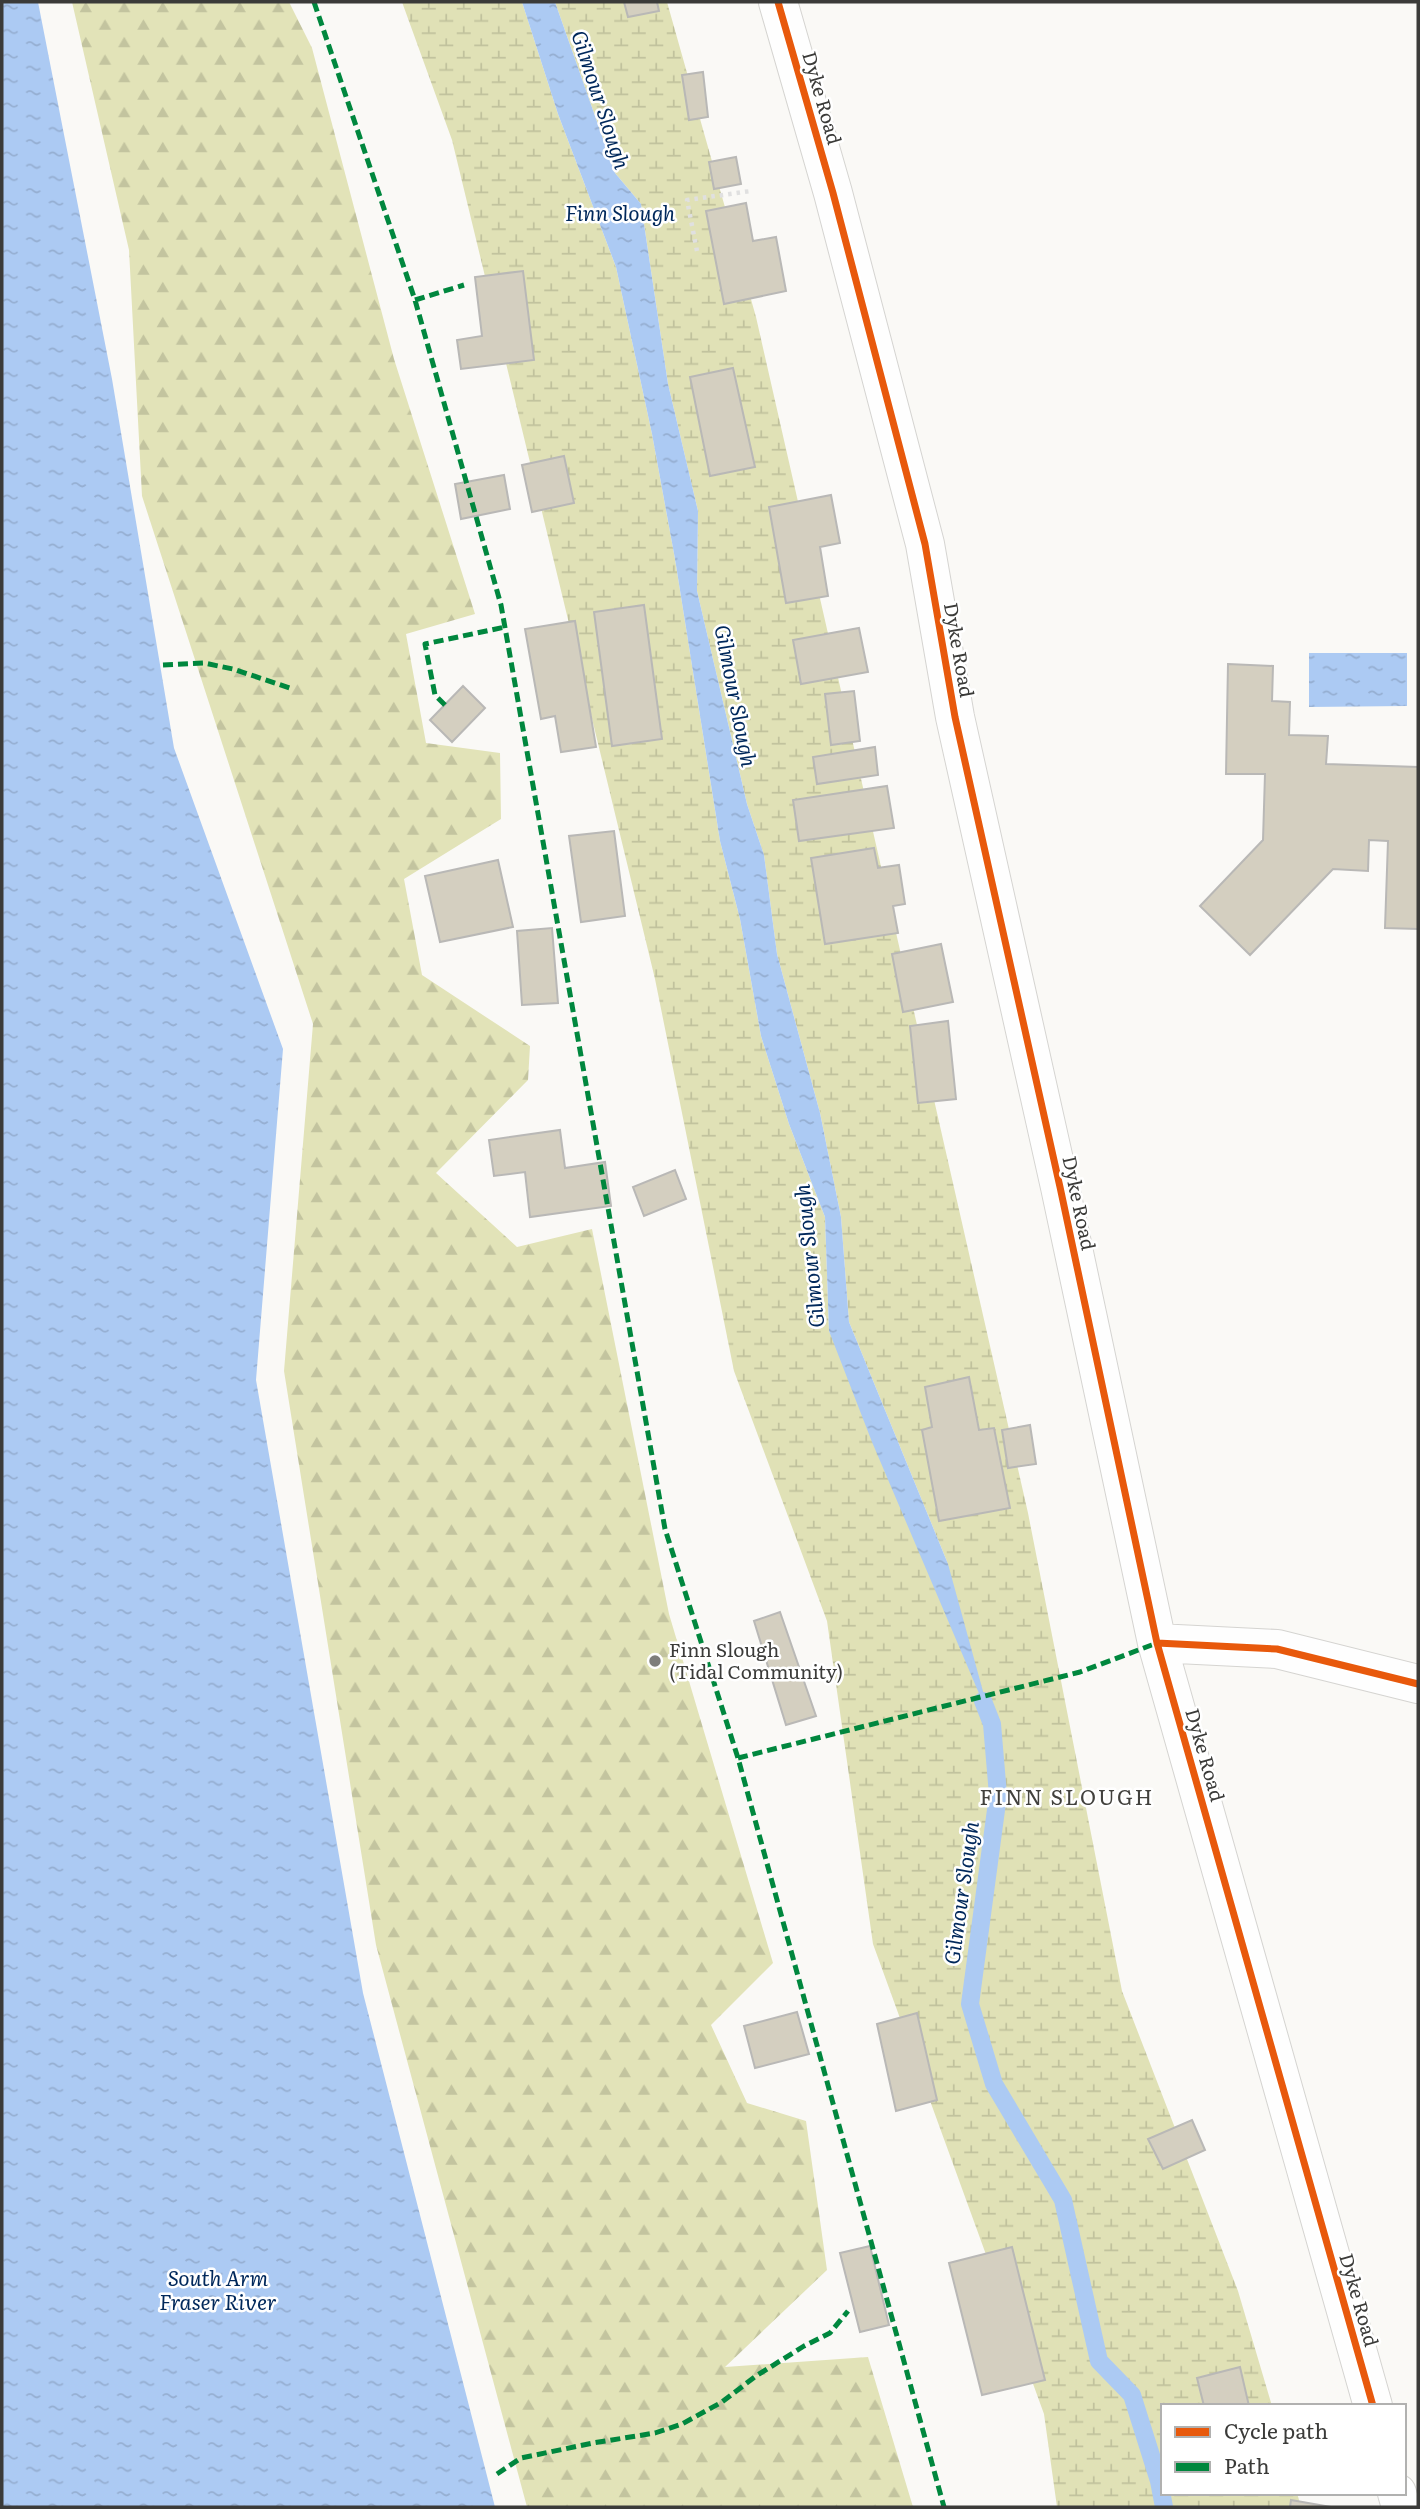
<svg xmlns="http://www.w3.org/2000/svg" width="1420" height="2509" font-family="Literata,serif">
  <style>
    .forest { fill: url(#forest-firs) }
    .wetland { fill: url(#wetland-marsh) }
    .water { fill: url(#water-ripples) }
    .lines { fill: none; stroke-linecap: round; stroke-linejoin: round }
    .stream { stroke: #accaf3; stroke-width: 18 }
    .building { fill: #d4cfc0; stroke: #b9b8b6; stroke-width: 2 }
    .minor-casing { stroke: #d5d4d1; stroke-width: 40 }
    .path { stroke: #e0e0e0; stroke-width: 4.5; stroke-dasharray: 3.5 5; stroke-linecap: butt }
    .minor { stroke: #fefefe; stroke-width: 38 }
    .quiet { stroke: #00873e; stroke-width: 5; stroke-dasharray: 10 5; stroke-linecap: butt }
    .cycleway-casing { stroke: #fff; stroke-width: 11 }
    .cycleway { stroke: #e8590c; stroke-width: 7 }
    .poi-dot { fill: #7e7e7b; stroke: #fff; stroke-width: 2.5 }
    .labels { text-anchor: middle; stroke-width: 5; stroke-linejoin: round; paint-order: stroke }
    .street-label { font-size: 19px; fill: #3b3b39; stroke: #fff }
    .poi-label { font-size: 19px; fill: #3b3b39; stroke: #fff; text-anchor: start }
    .water-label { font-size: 21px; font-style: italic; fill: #00285b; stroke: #fff }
    .neighbourhood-label { font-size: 21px; letter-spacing: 2px; fill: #42413d; stroke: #fff }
  </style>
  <defs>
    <pattern id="forest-firs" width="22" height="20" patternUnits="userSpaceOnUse" patternTransform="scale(1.75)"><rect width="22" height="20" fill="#e2e3b8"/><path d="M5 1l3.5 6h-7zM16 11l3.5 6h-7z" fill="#c3c49f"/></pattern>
    <pattern id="wetland-marsh" width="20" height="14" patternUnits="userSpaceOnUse" patternTransform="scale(1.75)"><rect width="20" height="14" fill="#e0e1b6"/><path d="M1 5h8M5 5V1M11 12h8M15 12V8" fill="none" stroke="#c1c29d"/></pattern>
    <pattern id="water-ripples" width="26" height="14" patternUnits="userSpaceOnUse" patternTransform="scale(1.75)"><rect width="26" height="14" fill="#accaf3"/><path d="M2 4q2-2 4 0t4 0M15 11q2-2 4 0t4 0" fill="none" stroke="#95aed1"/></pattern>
  </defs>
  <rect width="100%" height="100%" fill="#faf9f6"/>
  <!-- forest -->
  <path class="forest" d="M 72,2 L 289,2 L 312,48 L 394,359 L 475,614 L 406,634 L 426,743 L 500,753 L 501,819 L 404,879 L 422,975 L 530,1046 L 528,1080 L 436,1173 L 517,1247 L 592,1229 L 669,1614 L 773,1963 L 711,2025 L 747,2103 L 806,2121 L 827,2270 L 725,2367 L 868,2357 L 913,2507 L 527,2507 L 376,1945 L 284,1371 L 313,1024 L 142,496 L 129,250 Z"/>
  <!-- wetland -->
  <path class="wetland" d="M 402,2 L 522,2 L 558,114 L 616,267 L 652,434 L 675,559 L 720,841 L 740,919 L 761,1036 L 789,1124 L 825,1217 L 829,1331 L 948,1564 L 849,1322 L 841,1217 L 820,1113 L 777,954 L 764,855 L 747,804 L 697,591 L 698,511 L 668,384 L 641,204 L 615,173 L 555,2 L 667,2 L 756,317 L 1028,1513 L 1122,1991 L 1238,2291 L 1272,2406 L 1163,2406 L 1163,2493 L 1297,2493 L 1301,2507 L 1057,2507 L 1044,2414 L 873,1944 L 827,1621 L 734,1371 L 655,979 L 452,140 Z"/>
  <!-- water -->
  <path class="water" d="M 2,2 L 38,2 L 112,379 L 174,748 L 283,1049 L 256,1380 L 363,1993 L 495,2507 L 2,2507 Z
    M 522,2 L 555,2 L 615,173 L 641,204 L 668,384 L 698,511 L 697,591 L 747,804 L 764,855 L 777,954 L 820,1113 L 841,1217 L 849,1322 L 948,1564 L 992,1724 L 872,1442 L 829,1331 L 825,1217 L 789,1124 L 761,1036 L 740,919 L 720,841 L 675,559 L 652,434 L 616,267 L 558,114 Z
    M 1309,653 L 1407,653 L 1407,706 L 1309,707 Z"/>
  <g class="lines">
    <!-- stream -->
    <path class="stream" d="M 983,1701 L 992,1724 L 998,1795 L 970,2004 L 994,2084 L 1063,2200 L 1099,2361 L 1132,2395 L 1159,2481 L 1164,2507"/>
  </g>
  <!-- building -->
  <path class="building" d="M 624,2 L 657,2 L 659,11 L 628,17 Z
    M 703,72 L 708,117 L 689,120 L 682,75 Z
    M 736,157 L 741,184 L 714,189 L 709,162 Z
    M 746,203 L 753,241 L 776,237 L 786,291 L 724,304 L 706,211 Z
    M 523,271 L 534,360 L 461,369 L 457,340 L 482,336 L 475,277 Z
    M 733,368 L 755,467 L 710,476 L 690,377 Z
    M 564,456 L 574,503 L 532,512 L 522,465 Z
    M 504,475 L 510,509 L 461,519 L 455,484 Z
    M 831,495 L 840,543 L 820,547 L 828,596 L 786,603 L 769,507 Z
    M 644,605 L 662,739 L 612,746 L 594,612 Z
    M 575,621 L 596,747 L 561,752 L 555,716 L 541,719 L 525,629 Z
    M 859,628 L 868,672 L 801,684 L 793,640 Z
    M 1228,664 L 1273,666 L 1272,701 L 1290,702 L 1289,735 L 1328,736 L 1326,764 L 1418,767 L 1418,929 L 1385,928 L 1388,841 L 1369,840 L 1368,871 L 1333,869 L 1250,955 L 1200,906 L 1263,840 L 1265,774 L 1226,774 Z
    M 463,686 L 485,708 L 452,742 L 430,720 Z
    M 854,691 L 860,741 L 831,745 L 825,694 Z
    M 875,747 L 878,775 L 817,784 L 813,757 Z
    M 887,786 L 894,828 L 799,841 L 793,800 Z
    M 614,831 L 625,916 L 581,922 L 569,836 Z
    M 874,848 L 878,868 L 899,865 L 905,904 L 893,906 L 898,933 L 825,944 L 811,858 Z
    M 498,860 L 513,927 L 440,942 L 425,876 Z
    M 552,928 L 558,1003 L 522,1005 L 517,931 Z
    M 941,944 L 953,1002 L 903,1012 L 892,954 Z
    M 948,1021 L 956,1099 L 918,1103 L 910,1026 Z
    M 560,1130 L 565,1168 L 605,1162 L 611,1206 L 530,1217 L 525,1172 L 494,1176 L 489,1140 Z
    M 675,1170 L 686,1199 L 644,1216 L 633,1187 Z
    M 969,1377 L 979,1430 L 994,1428 L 1010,1508 L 939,1521 L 922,1430 L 932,1427 L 925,1387 Z
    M 1030,1425 L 1036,1464 L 1008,1468 L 1002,1430 Z
    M 780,1612 L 816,1716 L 786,1725 L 754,1621 Z
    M 797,2012 L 809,2054 L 755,2068 L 744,2026 Z
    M 917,2013 L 937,2100 L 896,2111 L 877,2024 Z
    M 1192,2120 L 1205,2150 L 1163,2169 L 1148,2139 Z
    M 870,2246 L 889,2325 L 860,2332 L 840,2253 Z
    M 1012,2247 L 1045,2380 L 982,2395 L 949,2263 Z
    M 1240,2367 L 1249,2406 L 1204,2406 L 1197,2378 Z
    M 1291,2500 L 1331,2507 L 1290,2507 Z"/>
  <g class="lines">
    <!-- minor casing -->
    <g class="minor-casing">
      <path id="minor" d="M 778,2 L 833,193 L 925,544 L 955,717 L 1060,1187 L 1157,1643 L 1373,2406
        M 1157,1643 L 1277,1649 L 1418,1684
        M 1397,2493 L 1401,2507"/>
    </g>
    <!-- path -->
    <path class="path" d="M 697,251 L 687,200 L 751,191"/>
    <!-- minor -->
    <use href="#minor" class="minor"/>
    <!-- quiet -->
    <path class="quiet" d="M 314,2 L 415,300 L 501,605 L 665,1529 L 738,1758 L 944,2507
      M 415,300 L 464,285
      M 163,665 L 204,663 L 233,669 L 290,688
      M 445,705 L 435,695 L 425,644 L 505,627
      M 738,1758 L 1080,1672 L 1157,1643
      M 497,2474 L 521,2458 L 593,2443 L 655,2433 L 682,2424 L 722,2402 L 756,2376 L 804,2346 L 830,2333 L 848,2311"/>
    <!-- cycleway casing -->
    <g class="cycleway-casing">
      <path id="cycleway" d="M 778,2 L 833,193 L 925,544 L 955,717 L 1060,1187 L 1157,1643 L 1373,2406
        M 1157,1643 L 1277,1649 L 1418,1684"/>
    </g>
    <!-- cycleway -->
    <use href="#cycleway" class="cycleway"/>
  </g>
  <!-- markers -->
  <circle class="poi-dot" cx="655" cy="1661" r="7"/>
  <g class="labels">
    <!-- street labels -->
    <g class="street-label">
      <text transform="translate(822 98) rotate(74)" y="7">Dyke Road</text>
      <text transform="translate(959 650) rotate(80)" y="7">Dyke Road</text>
      <text transform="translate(1079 1203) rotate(78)" y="7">Dyke Road</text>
      <text transform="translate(1205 1755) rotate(74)" y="7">Dyke Road</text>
      <text transform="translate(1359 2300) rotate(74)" y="7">Dyke Road</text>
    </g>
    <!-- poi labels -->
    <g class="poi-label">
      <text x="669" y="1657">Finn Slough<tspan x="669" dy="22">(Tidal Community)</tspan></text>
    </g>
    <!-- water labels -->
    <g class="water-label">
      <text transform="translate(600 100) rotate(72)" y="7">Gilmour Slough</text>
      <text x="620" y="221">Finn Slough</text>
      <text transform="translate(735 696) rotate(79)" y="7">Gilmour Slough</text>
      <text transform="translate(810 1256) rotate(-96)" y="7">Gilmour Slough</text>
      <text transform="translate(962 1893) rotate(-82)" y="7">Gilmour Slough</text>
      <text x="218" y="2286">South Arm<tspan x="218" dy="24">Fraser River</tspan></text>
    </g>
    <!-- neighbourhood labels -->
    <g class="neighbourhood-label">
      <text x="1067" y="1805">FINN SLOUGH</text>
    </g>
  </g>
  <!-- border -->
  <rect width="1420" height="2509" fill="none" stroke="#3b3b39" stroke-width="7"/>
  <!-- legend -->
  <rect x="1161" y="2404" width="245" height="91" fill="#ffffff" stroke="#b1b1b0" stroke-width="2"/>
  <rect x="1175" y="2427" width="35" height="10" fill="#e8590c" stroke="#b1b1b0" stroke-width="2"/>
  <text x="1224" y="2439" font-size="21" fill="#3b3b39">Cycle path</text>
  <rect x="1175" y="2462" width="35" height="10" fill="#00873e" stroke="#b1b1b0" stroke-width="2"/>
  <text x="1224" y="2474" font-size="21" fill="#3b3b39">Path</text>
</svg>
